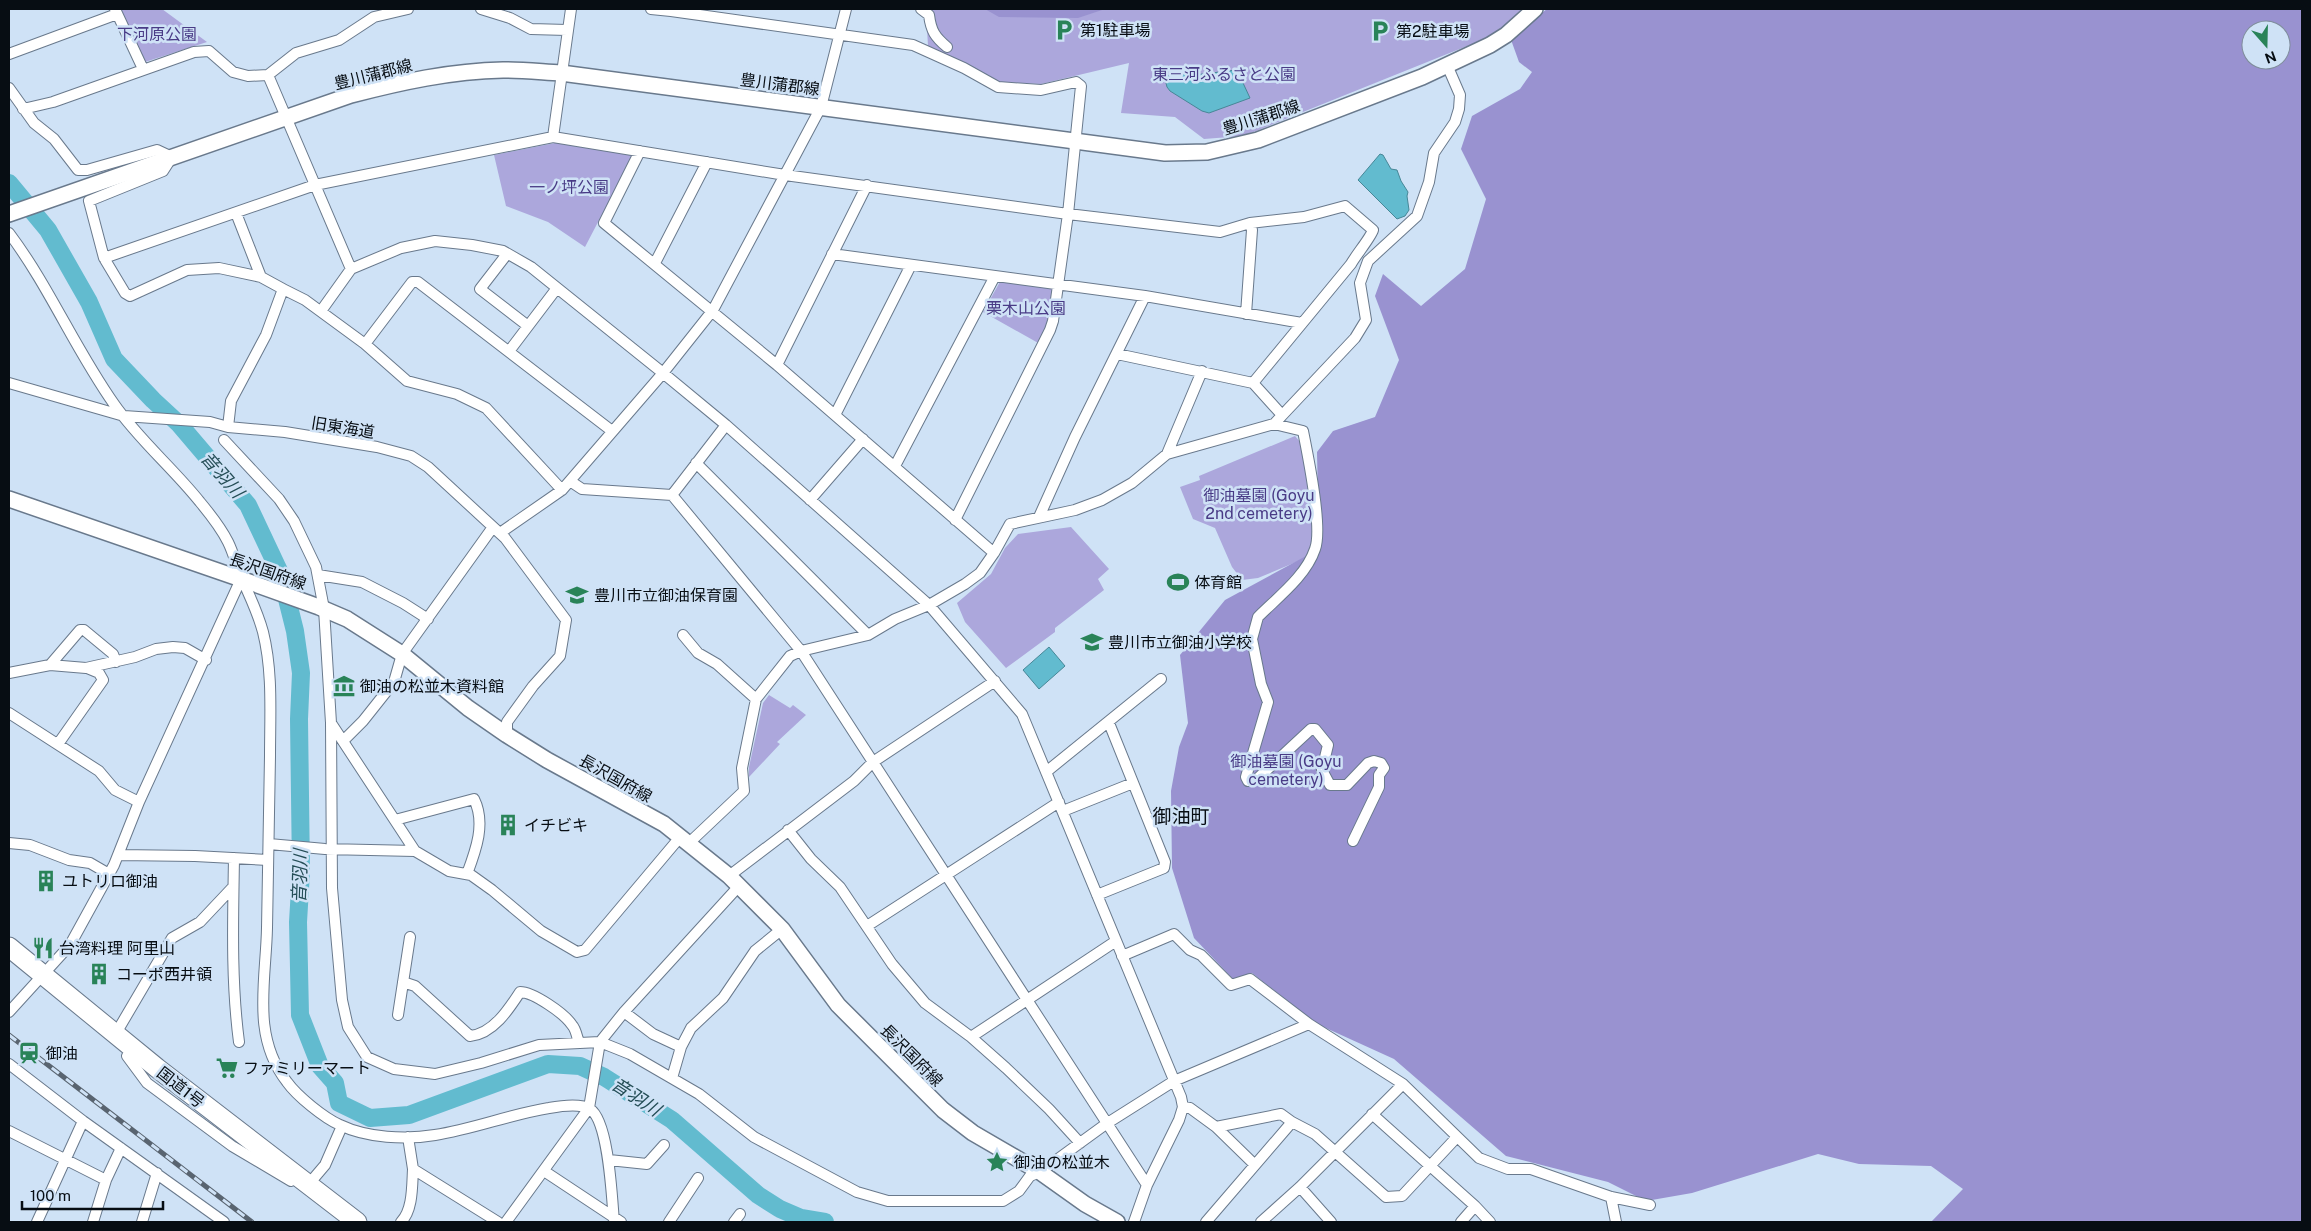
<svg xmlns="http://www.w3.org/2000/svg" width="2311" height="1231" font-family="'Public Sans','Noto Sans JP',sans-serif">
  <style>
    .green { fill: #aca7dc }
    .forest { fill: #9992d0; fill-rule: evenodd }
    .water { fill: #62bbcf; stroke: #478797 }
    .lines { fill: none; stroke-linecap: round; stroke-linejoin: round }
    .river { stroke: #62bbcf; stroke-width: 18 }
    .street-casing { stroke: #69798c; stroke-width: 12 }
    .secondary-casing { stroke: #69798c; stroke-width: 18 }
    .highway-casing { stroke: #69798c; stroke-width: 21 }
    .street { stroke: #fff; stroke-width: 10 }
    .secondary { stroke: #fff; stroke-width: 15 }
    .highway { stroke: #fff; stroke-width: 19 }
    .rail-casing { stroke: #596470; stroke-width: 5 }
    .rail { stroke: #cfe2f6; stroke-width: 3; stroke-dasharray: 9; stroke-linecap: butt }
    .labels { text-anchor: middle; stroke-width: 5; stroke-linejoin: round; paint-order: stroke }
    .poi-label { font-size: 16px; fill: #070d13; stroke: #cfe2f6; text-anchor: start }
    .park-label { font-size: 16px; fill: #493b86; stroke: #cfe2f6 }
    .street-label { font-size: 16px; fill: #070d13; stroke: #cfe2f6 }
    .water-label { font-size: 18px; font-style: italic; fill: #244d56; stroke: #cfe2f6 }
    .quarter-label { font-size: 19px; fill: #070d13; stroke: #cfe2f6 }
  </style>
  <rect width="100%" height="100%" fill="#cfe2f6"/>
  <!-- green -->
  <path class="green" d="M 121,9 L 162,9 L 207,42 L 145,62 Z
    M 923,9 L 1526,9 L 1497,33 L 1477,42 L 1256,131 L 1242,136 L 1204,139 L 1175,117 L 1121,113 L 1129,63 L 1041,84 L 998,82 L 928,46 L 926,11 Z
    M 555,143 L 633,155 L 585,247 L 548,222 L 506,206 L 494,155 Z
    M 1001,280 L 1052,288 L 1054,290 L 1048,329 L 1040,344 L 983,312 Z
    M 1295,436 L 1301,443 L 1315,539 L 1309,554 L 1301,560 L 1258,578 L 1242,580 L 1232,567 L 1215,528 L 1193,519 L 1180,487 L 1200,480 L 1199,476 Z
    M 1071,527 L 1109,569 L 1098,579 L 1104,590 L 1055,628 L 1055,632 L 1006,668 L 965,622 L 957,603 L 991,574 L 1005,548 L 1018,534 Z
    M 769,695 L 790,708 L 793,705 L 806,715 L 777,742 L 780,744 L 749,777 L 749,767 L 763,703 Z"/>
  <!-- forest -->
  <path class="forest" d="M 985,9 L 1105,9 L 1078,18 L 999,17 Z
    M 1547,9 L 2302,9 L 2302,1222 L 1931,1222 L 1963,1189 L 1931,1166 L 1859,1164 L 1818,1154 L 1692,1193 L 1646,1201 L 1608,1182 L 1506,1156 L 1394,1059 L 1317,1024 L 1252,973 L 1233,979 L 1194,938 L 1172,868 L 1171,791 L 1179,747 L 1188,723 L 1180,655 L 1225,600 L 1319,549 L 1317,452 L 1333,431 L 1375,417 L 1399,360 L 1375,296 L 1383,274 L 1421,306 L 1465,269 L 1486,199 L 1461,149 L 1472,116 L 1520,89 L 1532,72 L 1519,62 L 1510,37 ZM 2251,30 L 2281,30 L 2281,60 L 2251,60 Z"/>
  <!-- water -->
  <path class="water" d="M 1237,70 L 1250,98 L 1209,113 L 1202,111 L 1170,91 L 1167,87 L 1165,79 L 1170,74 L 1175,73 L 1194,75 Z
    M 1380,154 L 1383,155 L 1391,169 L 1397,170 L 1401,181 L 1408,192 L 1407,196 L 1409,210 L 1405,216 L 1397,219 L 1358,180 Z
    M 1049,647 L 1065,666 L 1039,689 L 1023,670 Z"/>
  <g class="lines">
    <!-- river -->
    <path class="river" d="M 9,183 L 48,230 L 89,302 L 114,359 L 153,400 L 179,424 L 248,505 L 281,575 L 295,631 L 301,673 L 299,719 L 301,872 L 298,922 L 300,1015 L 320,1066 L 335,1083 L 339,1103 L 370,1118 L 409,1115 L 548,1064 L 580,1066 L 604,1077 L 672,1120 L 758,1195 L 780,1209 L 801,1218 L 825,1222"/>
    <!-- street casing -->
    <g class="street-casing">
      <path id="street" d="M 115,9 L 143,69
        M 481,9 L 510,18 L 531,29 L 567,30
        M 651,9 L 671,11
        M 921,9 L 929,15 C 931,31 935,37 947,47
        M 9,54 L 117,14
        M 268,75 L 351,269
        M 9,88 L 34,123 L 54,139 L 78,170 L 87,170 L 157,150 L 172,157 L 163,171 L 89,201 L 104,258 L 315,185 L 553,137 L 785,175 L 1068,214 L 1081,86 L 1076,82 L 1041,90 L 998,87 L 964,68 L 913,45 L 671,11 L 671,9
        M 23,109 L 53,102 L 194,52 L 209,51 L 233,72 L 248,76 L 268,75 L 296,53 L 339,40 L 374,17 L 408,9
        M 553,137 L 571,9
        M 640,151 L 604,223 L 777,365 L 994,553
        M 236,213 L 261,277 L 283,289
        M 9,233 C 49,286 75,349 114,404 C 139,440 173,468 200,502 C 210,514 221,528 228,542 C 234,554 237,568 243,581 C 250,597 258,613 263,632 C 273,672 270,714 270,756 C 269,813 268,871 267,928 C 266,981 251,1036 287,1082 C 297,1096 324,1118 340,1125 C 367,1138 406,1140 435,1135 C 474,1129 511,1114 549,1108 C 560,1106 580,1103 590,1109 C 609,1121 612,1200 614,1222
        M 507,254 L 480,289 L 528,326
        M 832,254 L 1145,296 L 1302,323
        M 104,258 L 125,293 L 130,296 L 187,270 L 219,268 L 261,277
        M 655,263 L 707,162
        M 321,311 L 351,269 L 401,248 L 435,241 L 472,245 L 503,251 L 531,267 L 663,373 L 726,425 L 929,605 L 1022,714 L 1181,1097 L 1183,1107 L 1179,1120 L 1147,1185 L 1134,1222
        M 510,350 L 557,288
        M 1117,354 L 1253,383 L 1351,264 C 1356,255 1371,237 1373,230 L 1345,206 L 1304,217 L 1250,223
        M 777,365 L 867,185
        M 9,383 L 124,416 L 210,422 L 228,427 L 285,432 L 377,447 L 411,456 L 428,467 L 505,538 L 566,620 L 560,656 L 533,686 L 507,722 L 507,735
        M 1253,383 L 1282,415
        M 835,415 L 911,265
        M 1274,424 L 1355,338 L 1366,320 L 1360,283 L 1368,261 L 1417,216 L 1429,182 L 1434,153 L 1455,122 L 1459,109 L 1460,95 L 1447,65
        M 228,427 L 231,401 L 266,335 L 283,289 L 305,300 L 365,344
        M 224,440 L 279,499 L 294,521 L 316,567 L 324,609 L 331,723 L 332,888 L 342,1000 L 348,1027 L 367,1057 L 394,1069 L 435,1074 L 481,1063 L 539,1045 L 600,1042 L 630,1054 L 699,1094 L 754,1137 L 857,1192 L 888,1201 L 1003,1201 L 1019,1191 L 1030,1176 L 1040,1172 L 1106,1124 L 1174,1081 L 1309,1024 L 1250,979 L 1231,985 L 1201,955 L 1190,950 L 1174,934 L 1122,956
        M 1167,454 L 1202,371
        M 696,463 L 868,635
        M 895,466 L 995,276
        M 570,481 L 582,489 L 672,495 L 801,651 L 1147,1185
        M 562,490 L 486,408 L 457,394 L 407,381 L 365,344 L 412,282 L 418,282 L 612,431
        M 672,495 L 726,425
        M 810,500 L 863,439
        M 1039,517 L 1075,437 L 1145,296
        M 955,520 L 1050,330 L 1053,321 L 1068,214 L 1220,232 L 1250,223 L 1252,230 L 1246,314
        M 500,533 L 562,490 L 663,373 L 713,310 L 821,107 L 846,9
        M 318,575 L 362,582 L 403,603 L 428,619
        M 683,635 L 698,653 L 717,664 L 756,699
        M 116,662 L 113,654 L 84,630 L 80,630 L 50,665 L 86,668 L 135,657 L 156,649 L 173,647 L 185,648 L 206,660
        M 9,673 L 50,665
        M 9,713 L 99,771 L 115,790 L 139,802
        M 331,723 L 415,851 L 449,871 L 471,875 L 492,890 L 541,931 L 577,952 L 585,950 L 681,836
        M 343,741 L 363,721 L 394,682 L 402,654 L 493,527
        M 58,744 L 103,680 L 99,673 L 87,668
        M 1046,772 L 1161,679
        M 1063,811 L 1133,783
        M 395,820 L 474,799 C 486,823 476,850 467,874
        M 788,830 L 811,859 L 840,887 L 892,964 L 925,1003 L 971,1037 L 1006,1068 L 1049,1109 L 1080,1143
        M 9,843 L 30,845 L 69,860 L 90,863 L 109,874
        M 689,843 L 744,791 L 742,768 L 756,699 L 790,656 L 801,651 L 868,635 L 895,619 L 929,605 L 965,584 L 980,573 L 994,553 L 1010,524 L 1075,510 L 1102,500 L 1132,483 L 1167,454 L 1274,424 L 1303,431 C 1308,456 1323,528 1315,549 C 1306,576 1278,597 1258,617 L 1252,639 L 1261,684 L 1268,702 L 1246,777 L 1248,781 L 1256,780 L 1311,729 L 1315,729 L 1328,745 L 1322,770 L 1330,785 L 1347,785 L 1368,763 L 1374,761 L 1381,763 L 1384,768 L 1379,775 L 1379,787 L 1353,841
        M 269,844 L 325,849 L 415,851
        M 118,855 L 195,856 L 268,860
        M 234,858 C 233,920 231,981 239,1042
        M 729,876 L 854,781 L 873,762 L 995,681
        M 1097,895 L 1164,868 L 1165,862 L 1109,723
        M 867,926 L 1059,802
        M 403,982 L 415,986 L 470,1036 C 493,1034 509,1009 520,992 C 533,992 564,1013 572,1025 C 576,1029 577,1037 579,1043
        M 9,1012 L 70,945 L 114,865 L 139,802 L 241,579
        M 624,1012 L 653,1034 L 681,1047
        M 398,1015 L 410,937
        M 1309,1024 L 1403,1084 L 1479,1158 L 1508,1169 L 1531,1169 L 1611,1197 L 1650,1205
        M 115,1035 L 172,938 L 200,922 L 233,887
        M 971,1037 L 1116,941
        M 127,1056 L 147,1083 L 232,1146 L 291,1181
        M 9,1064 L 83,1121 L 224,1222
        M 672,1078 L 681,1047 L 691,1028 L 723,998 L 755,951 L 782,929
        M 1183,1107 L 1190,1108 L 1216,1127 L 1281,1114 L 1292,1122 L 1315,1134 L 1386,1197 L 1402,1196 L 1457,1137
        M 1372,1114 L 1475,1206 L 1490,1222
        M 1216,1127 L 1255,1165
        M 9,1131 L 106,1180
        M 408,1137 L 413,1169 L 498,1222
        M 609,1160 L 647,1164 L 664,1145
        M 544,1171 L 621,1222
        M 308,1185 L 325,1165 L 342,1126
        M 1300,1187 L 1331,1222
        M 1611,1197 L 1616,1222
        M 37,1222 L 83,1121
        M 93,1222 L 106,1180 L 121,1148
        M 142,1222 L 157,1173
        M 401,1222 C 413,1210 412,1186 413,1169
        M 506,1222 L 589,1108 L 600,1042 L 624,1012 L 739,886
        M 669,1222 L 698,1178
        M 734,1222 L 740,1214
        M 1206,1222 L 1292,1122
        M 1261,1222 L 1300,1187 L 1403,1084
        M 1461,1222 L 1475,1206"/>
    </g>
    <!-- secondary casing -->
    <g class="secondary-casing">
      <path id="secondary" d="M 9,214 L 351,95 C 401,82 451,71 503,70 C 522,70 542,72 561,73 L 1165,153 L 1207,152 L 1258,140 L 1422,77 L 1490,45 L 1506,35 L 1535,9
        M 9,499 L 241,579 L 319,607 L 347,619 L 402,654 L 468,708 L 507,735 L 547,760 L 664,824 L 729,876 L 782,929 L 838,1005 L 943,1110 L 973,1133 L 1040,1172 L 1085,1204 L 1117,1222"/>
    </g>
    <!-- highway casing -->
    <g class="highway-casing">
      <path id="highway" d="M 9,947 L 157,1068 L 357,1222"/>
    </g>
    <!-- street -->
    <use href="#street" class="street"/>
    <!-- secondary -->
    <use href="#secondary" class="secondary"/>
    <!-- highway -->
    <use href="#highway" class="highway"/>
    <!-- rail casing -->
    <g class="rail-casing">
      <path id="rail" d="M 9,1035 L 252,1222"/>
    </g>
    <!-- rail -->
    <use href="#rail" class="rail"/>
  </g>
  <!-- icons -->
  <defs>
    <g id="parking-bare" transform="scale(1.725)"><path d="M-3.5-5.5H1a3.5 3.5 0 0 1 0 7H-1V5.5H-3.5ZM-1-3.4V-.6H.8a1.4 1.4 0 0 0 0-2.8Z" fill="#298358" stroke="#cfe2f6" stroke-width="2.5" paint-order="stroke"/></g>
    <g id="stadium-bare" transform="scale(1.725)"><path d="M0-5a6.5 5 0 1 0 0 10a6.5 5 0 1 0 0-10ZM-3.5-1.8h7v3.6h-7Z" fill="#298358" stroke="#cfe2f6" stroke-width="2.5" paint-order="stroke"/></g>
    <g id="school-bare" transform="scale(1.725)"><path d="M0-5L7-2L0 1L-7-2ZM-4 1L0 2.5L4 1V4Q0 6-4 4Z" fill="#298358" stroke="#cfe2f6" stroke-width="2.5" paint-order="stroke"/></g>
    <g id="museum-bare" transform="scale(1.725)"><path d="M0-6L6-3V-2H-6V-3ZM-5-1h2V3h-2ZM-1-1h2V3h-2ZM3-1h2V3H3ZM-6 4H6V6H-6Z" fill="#298358" stroke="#cfe2f6" stroke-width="2.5" paint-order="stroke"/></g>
    <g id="building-bare" transform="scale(1.725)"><path d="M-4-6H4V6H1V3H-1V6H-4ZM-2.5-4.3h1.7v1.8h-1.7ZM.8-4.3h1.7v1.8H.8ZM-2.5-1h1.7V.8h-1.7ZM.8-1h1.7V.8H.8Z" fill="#298358" stroke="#cfe2f6" stroke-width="2.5" paint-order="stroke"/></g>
    <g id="restaurant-bare" transform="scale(1.725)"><path d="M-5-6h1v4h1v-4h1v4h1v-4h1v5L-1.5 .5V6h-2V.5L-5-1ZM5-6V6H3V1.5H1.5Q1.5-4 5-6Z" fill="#298358" stroke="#cfe2f6" stroke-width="2.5" paint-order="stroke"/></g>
    <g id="station-bare" transform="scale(1.725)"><path d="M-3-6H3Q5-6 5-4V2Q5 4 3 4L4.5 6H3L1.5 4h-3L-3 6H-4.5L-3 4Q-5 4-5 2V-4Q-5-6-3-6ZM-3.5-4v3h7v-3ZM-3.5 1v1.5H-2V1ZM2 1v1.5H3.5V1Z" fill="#298358" stroke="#cfe2f6" stroke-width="2.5" paint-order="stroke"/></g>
    <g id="supermarket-bare" transform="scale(1.725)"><path d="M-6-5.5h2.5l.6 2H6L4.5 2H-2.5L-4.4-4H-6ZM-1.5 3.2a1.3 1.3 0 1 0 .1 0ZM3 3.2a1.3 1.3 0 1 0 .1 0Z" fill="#298358" stroke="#cfe2f6" stroke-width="2.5" paint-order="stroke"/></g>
    <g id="sight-bare" transform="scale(1.725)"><path d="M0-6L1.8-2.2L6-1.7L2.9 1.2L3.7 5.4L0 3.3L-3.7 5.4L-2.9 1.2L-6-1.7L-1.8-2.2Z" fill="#298358" stroke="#cfe2f6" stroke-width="2.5" paint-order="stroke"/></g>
  </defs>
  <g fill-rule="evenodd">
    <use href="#parking-bare" x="1064" y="30"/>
    <use href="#parking-bare" x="1380" y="31"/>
    <use href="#stadium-bare" x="1178" y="582"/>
    <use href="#school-bare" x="577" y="595"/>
    <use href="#school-bare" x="1092" y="642"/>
    <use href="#museum-bare" x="344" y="686"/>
    <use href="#building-bare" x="508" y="825"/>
    <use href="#building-bare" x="46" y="881"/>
    <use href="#restaurant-bare" x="43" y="948"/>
    <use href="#building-bare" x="99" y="974"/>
    <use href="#station-bare" x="29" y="1053"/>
    <use href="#supermarket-bare" x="227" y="1068"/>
    <use href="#sight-bare" x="997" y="1162"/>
  </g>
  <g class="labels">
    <!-- poi labels -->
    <g class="poi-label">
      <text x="1080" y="36">第1駐車場</text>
      <text x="1396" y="37">第2駐車場</text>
      <text x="1194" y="588">体育館</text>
      <text x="594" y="601">豊川市立御油保育園</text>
      <text x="1108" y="648">豊川市立御油小学校</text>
      <text x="360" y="692">御油の松並木資料館</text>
      <text x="524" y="831">イチビキ</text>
      <text x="62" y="887">ユトリロ御油</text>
      <text x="59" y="954">台湾料理 阿里山</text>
      <text x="116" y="980">コーポ西井領</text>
      <text x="46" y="1059">御油</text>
      <text x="243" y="1074">ファミリーマート</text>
      <text x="1014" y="1168">御油の松並木</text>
    </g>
    <!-- park labels -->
    <g class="park-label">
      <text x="157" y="40">下河原公園</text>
      <text x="1224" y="80">東三河ふるさと公園</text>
      <text x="569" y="193">一ノ坪公園</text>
      <text x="1026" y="314">栗木山公園</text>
      <text x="1259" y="501">御油墓園 (Goyu<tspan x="1259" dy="18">2nd cemetery)</tspan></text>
      <text x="1286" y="767">御油墓園 (Goyu<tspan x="1286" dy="18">cemetery)</tspan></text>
    </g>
    <!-- street labels -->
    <g class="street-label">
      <text transform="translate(373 74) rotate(-14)" y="6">豊川蒲郡線</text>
      <text transform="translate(780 84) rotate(7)" y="6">豊川蒲郡線</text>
      <text transform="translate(1261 117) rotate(-18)" y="6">豊川蒲郡線</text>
      <text transform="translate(343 427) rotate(9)" y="6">旧東海道</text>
      <text transform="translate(268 571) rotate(19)" y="6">長沢国府線</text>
      <text transform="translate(616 778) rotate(29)" y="6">長沢国府線</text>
      <text transform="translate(912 1055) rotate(45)" y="6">長沢国府線</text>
      <text transform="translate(181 1087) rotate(38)" y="6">国道1号</text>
    </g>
    <!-- water labels -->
    <g class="water-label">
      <text transform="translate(222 475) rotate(49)" y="6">音羽川</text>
      <text transform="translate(300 876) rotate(-88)" y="6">音羽川</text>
      <text transform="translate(636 1097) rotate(33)" y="6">音羽川</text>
    </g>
    <!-- quarter labels -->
    <g class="quarter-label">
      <text x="1181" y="823">御油町</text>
    </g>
  </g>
  <!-- border -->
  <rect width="2311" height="1231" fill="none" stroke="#070d13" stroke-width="20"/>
  <!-- north arrow -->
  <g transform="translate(2266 45) rotate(160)"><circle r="24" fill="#cfe2f6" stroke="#7f8d9b"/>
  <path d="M0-4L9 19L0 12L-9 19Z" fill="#298358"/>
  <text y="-8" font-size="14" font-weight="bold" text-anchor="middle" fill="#070d13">N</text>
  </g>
  <!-- scale -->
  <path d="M22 1201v8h141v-8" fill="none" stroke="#070d13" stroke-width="2.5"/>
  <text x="30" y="1201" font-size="15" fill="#070d13" stroke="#cfe2f6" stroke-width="4" paint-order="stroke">100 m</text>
</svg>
